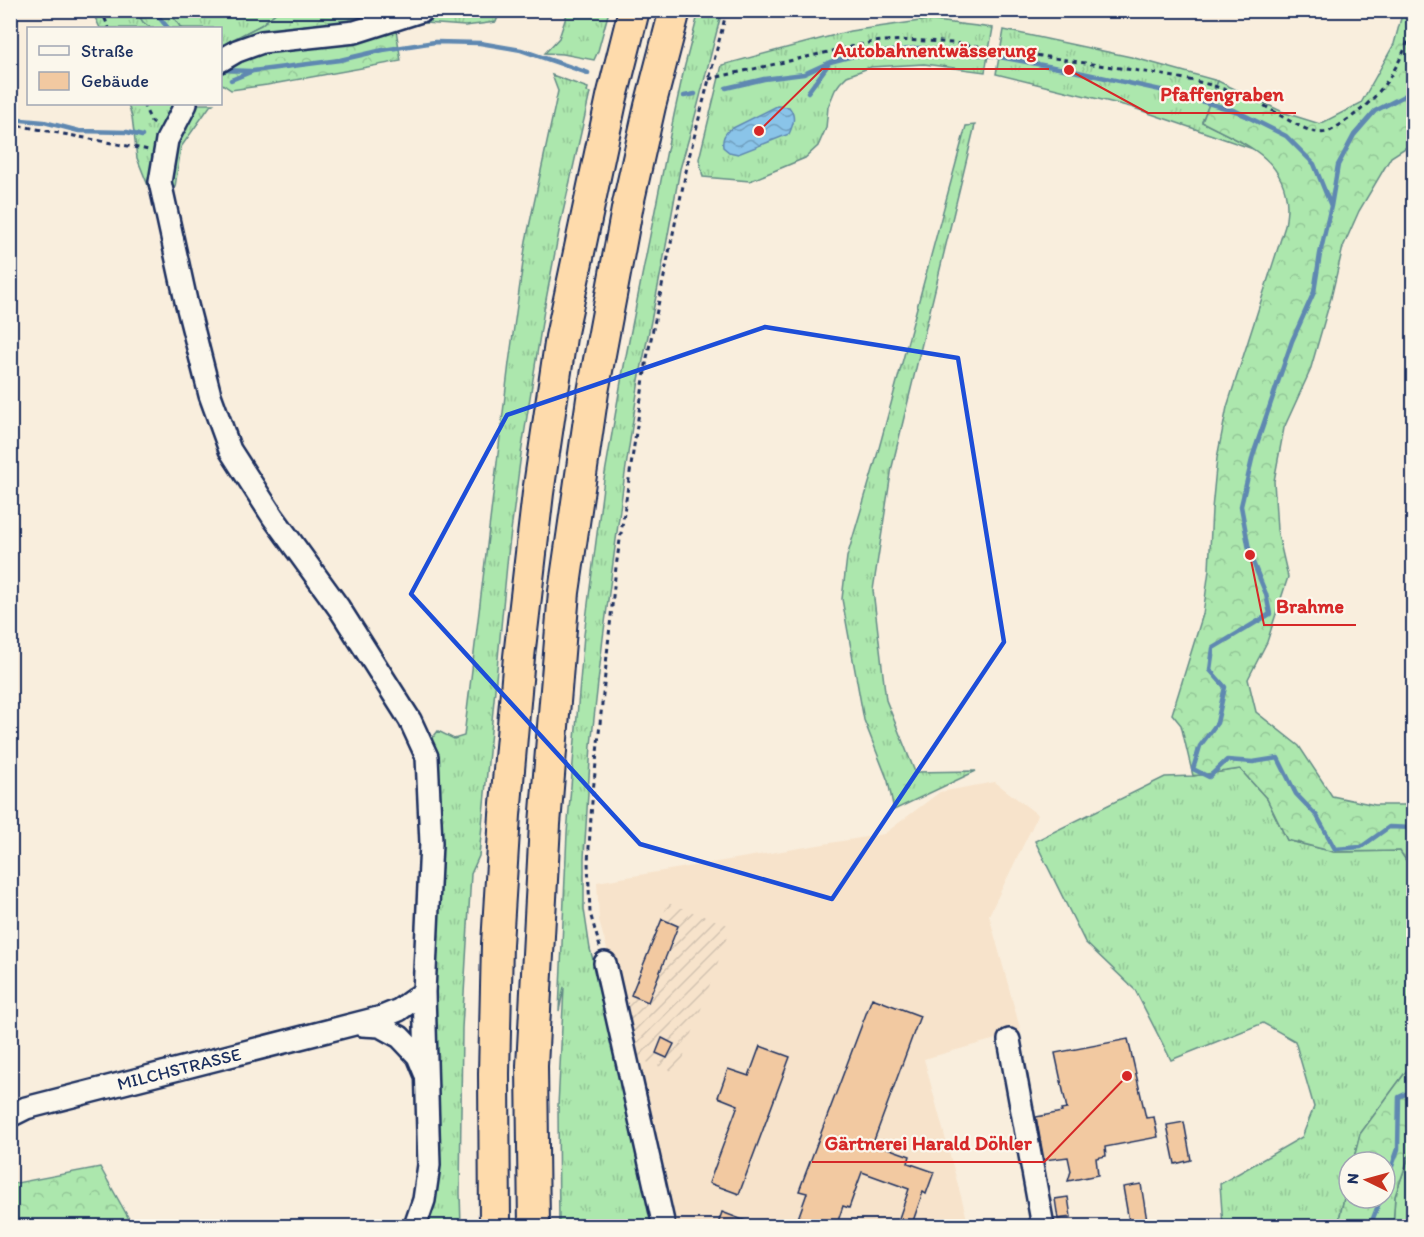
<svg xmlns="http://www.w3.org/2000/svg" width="1424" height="1237" font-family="Itim,sans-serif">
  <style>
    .built { fill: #f7e3cb }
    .industrial { fill: url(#industrial-furrows) }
    .grass { fill: url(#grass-tufts); stroke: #648b86; stroke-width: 1.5 }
    .forest { fill: url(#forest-crowns); stroke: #648b86; stroke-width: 1.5 }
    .water { fill: url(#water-waves); stroke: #5e88b1; stroke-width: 1.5 }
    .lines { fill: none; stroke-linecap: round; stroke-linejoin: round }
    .stream { stroke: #5e88b1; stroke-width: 4.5 }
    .building { fill: #f2c9a1; stroke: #1b2f5e; stroke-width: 1.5 }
    .minor-casing { stroke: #1b2f5e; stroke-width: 26 }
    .highway-casing { stroke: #1b2f5e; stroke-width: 34 }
    .path { stroke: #1b2f5e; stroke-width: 3; stroke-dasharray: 4.5 4.5; stroke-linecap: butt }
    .minor { stroke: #fbf7ec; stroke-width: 21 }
    .highway { stroke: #fedbac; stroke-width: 30 }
    .marked { fill: none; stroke: #1d4ed8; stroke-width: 4.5; stroke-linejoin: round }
    .labels { text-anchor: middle; stroke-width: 4.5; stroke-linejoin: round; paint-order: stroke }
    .street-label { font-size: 18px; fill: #1b2f5e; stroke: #fbf7ec }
    .leader { fill: none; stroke: #d62828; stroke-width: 2 }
    .callout-dot { fill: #d62828; stroke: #fbf7ec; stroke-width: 2 }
    .callout-label { font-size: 20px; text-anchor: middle; font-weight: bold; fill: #d62828; stroke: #fbf7ec; stroke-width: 4.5; stroke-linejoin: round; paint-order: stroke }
  </style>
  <defs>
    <pattern id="industrial-furrows" width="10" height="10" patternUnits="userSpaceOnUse" patternTransform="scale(1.5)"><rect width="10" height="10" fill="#f7e3cb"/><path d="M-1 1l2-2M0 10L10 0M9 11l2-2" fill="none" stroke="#d3c3b1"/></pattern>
    <pattern id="grass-tufts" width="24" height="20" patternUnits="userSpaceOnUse" patternTransform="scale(1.5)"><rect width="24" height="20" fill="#ace7ad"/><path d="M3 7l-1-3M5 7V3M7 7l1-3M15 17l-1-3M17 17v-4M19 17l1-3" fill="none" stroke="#93c697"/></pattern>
    <pattern id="forest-crowns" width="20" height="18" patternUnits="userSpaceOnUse" patternTransform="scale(1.5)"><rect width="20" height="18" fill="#ace7ad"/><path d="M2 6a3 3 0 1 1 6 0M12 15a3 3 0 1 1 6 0" fill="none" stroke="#93c697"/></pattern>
    <pattern id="water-waves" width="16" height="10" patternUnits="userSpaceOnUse" patternTransform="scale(1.5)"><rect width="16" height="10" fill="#8ac4e9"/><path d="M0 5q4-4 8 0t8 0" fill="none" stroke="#70a0c0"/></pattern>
  </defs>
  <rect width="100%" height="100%" fill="#f9eedd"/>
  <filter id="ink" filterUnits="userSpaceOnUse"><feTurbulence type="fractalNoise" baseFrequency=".0167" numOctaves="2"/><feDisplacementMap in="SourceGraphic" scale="12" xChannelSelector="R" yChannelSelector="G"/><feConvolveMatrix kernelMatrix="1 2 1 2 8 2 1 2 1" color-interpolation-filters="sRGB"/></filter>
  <g filter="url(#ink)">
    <!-- built -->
    <path class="built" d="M 995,782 L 1038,815 L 989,915 L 1021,1032 L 924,1059 L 969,1226 L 670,1226 L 616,981 L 599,921 L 597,882 L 884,834 L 940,792 Z"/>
    <!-- industrial -->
    <path class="industrial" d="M 668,903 L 731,926 L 678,1073 L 635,1058 L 623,1017 Z"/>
    <!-- grass -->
    <path class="grass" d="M 92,11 L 136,11 L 143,22 L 151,28 L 100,28 Z
      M 169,11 L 278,11 L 261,25 L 221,46 L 220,28 L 181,28 Z
      M 446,11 L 500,11 L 496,22 L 465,26 L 411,22 Z
      M 568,11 L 609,11 L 598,51 L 594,60 L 563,54 L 545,53 L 559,38 Z
      M 699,11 L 722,11 L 694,120 L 680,169 L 663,262 L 639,380 L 623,487 L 603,638 L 591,745 L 584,858 L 584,909 L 590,949 L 601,988 L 658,1226 L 559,1226 L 558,1106 L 564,987 L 559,1011 L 567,833 L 584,635 L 604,479 L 622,376 L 674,115 L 684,69 Z
      M 927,20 L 993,28 L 985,72 L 924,64 L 871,67 L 847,76 L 840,83 L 835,90 L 828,107 L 826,128 L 818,146 L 805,158 L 750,181 L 703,177 L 699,159 L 722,65 L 850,31 Z
      M 1004,30 L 1131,57 L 1218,81 L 1202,122 L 1259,151 L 1131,107 L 996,74 Z
      M 552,75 L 588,88 L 587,92 L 590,93 L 561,221 L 544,310 L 521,454 L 508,554 L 479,856 L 471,874 L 462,1028 L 460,1193 L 461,1226 L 422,1226 L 434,1146 L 435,759 L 431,740 L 438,731 L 454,739 L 464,736 L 509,363 L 526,241 L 558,91 Z
      M 128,104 L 213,104 L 210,106 L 181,147 L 175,187 L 151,193 L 137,158 L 132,117 Z
      M 975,125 L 892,467 L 873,590 L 886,700 L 915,772 L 976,771 L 894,810 L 888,781 L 864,720 L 842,599 L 847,557 L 875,463 L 966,126 Z
      M 1240,769 L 1267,799 L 1287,840 L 1334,852 L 1400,851 L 1413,871 L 1413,1062 L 1360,1134 L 1353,1162 L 1349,1162 L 1349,1178 L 1340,1215 L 1340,1226 L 1223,1226 L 1220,1184 L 1302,1137 L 1314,1107 L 1295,1041 L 1263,1023 L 1171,1060 L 1135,990 L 1085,942 L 1035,841 L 1165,777 L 1193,776 Z
      M 1413,1145 L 1413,1226 L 1393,1226 L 1395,1196 Z"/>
    <!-- forest -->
    <path class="forest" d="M 136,11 L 169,11 L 181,28 L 151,28 L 143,22 Z
      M 278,11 L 393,11 L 401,61 L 267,85 L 231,90 L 221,83 L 220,46 L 261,25 Z
      M 1403,11 L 1413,11 L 1413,143 L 1391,157 L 1359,211 L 1343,247 L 1331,298 L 1310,371 L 1284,428 L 1274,481 L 1277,530 L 1288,577 L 1267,642 L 1248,679 L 1256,712 L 1299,746 L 1332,796 L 1375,805 L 1413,805 L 1413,871 L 1400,851 L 1334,852 L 1287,840 L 1267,799 L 1240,769 L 1193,776 L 1181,725 L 1172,714 L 1203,614 L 1209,570 L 1212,509 L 1217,458 L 1227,407 L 1285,226 C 1286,220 1287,213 1287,207 C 1286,156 1240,142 1202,122 L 1218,81 L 1285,113 L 1320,124 L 1361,103 L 1394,44 Z
      M 1413,1062 L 1413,1145 L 1395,1196 L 1393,1226 L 1340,1226 L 1340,1215 L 1349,1178 L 1349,1198 L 1385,1198 L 1385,1162 L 1353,1162 L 1360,1134 Z
      M 100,1167 L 133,1226 L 11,1226 L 11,1184 Z"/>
    <!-- water -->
    <path class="water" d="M 777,106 L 789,107 C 796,116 794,123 789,134 L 738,154 L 729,152 L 723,147 C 722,140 723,135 729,130 Z"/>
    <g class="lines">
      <!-- stream -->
      <path class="stream" d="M 153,10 L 168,28
        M 222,70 L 251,71
        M 231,80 L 253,71 L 340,60 L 383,50 L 435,42 L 480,43 L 521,50 L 588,73
        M 726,88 L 764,79 L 804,74 L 830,62 L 853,56 L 918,48 L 994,56 L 1069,70 L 1165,91 L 1236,111 L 1286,136 L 1314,164 L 1331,206
        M 808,92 L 828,65
        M 1414,93 L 1404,96 L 1375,111 L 1354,135 L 1338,165 L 1331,206 L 1320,254 L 1314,292 L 1292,341 L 1253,455 L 1241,506 L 1250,555 L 1266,594 L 1270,614 L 1213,648 L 1210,670 L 1225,687 L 1217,723 L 1200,746 L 1193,769 L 1209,777 L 1227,760 L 1253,762 L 1278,758 L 1296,794 L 1317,816 L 1335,849 L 1361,847 L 1389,827 L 1414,828
        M 684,96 L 695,94
        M 10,119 L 44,122 L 79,131 L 127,132 L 142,136
        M 1385,1186 L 1398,1149 L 1399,1097 L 1414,1090
        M 1370,1226 L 1381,1198"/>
    </g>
    <!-- building -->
    <path class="building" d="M 662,919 L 678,926 L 648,1002 L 631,995 Z
      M 872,998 L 920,1016 L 873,1143 L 910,1156 L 908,1163 L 934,1172 L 926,1194 L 923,1192 L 911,1227 L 896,1227 L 909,1189 L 862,1172 L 849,1208 L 843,1206 L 836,1227 L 795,1227 L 807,1193 L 799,1191 Z
      M 662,1038 L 674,1044 L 667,1058 L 656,1053 Z
      M 1128,1039 L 1146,1118 L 1154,1117 L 1158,1137 L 1105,1147 L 1106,1156 L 1096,1158 L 1098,1175 L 1068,1181 L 1071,1171 L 1068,1157 L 1044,1160 L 1036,1117 L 1062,1112 L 1061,1110 L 1067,1109 L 1055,1053 Z
      M 760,1046 L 790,1057 L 739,1194 L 709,1183 L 738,1105 L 718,1097 L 728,1069 L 749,1076 Z
      M 1184,1122 L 1191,1160 L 1175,1164 L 1167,1125 Z
      M 1141,1184 L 1148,1227 L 1130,1227 L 1123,1187 Z
      M 1068,1197 L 1071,1217 L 1058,1219 L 1055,1199 Z
      M 722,1212 L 756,1225 L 756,1227 L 717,1227 Z"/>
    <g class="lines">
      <!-- minor casing -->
      <g class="minor-casing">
        <path id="minor" d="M 220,61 L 237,51 L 262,42 L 355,32 L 424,10
          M 186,104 L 167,140 L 160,182 L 186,301 L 210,395 L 230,450 L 273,517 L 339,608 L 410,720 L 427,757 L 431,843 L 424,992 L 429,1165 L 424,1200 L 415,1226
          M 605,963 L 664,1226
          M 362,1025 L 380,1026 L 400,1037 L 418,1056 L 425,1073
          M 1009,1040 L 1043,1226
          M 10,1116 L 26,1108 L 382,1017 L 399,1010 L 424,992"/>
      </g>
      <!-- highway casing -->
      <g class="highway-casing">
        <path id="highway" d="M 495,1226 L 494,1074 L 497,944 L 505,815 L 519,657 L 538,493 L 561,337 L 612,97 L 634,10
          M 534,1226 L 532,1066 L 545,824 L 564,592 L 593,392 L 628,204 L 650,106 L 675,10"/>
      </g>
      <!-- path -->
      <path class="path" d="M 101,10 L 109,28
        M 709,79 L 873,42 C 933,36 995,49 1054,58 C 1106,67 1160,72 1211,85 C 1226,90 1244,95 1258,102 C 1275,111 1309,137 1327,132 C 1333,130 1341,124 1347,120 C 1382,97 1400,65 1414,26
        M 143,104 L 151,121 L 155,125
        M 10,127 L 21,126 L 149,150
        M 600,947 L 590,913 L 588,862 L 592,802 L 616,567 L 647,358 L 689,157 L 727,10"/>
      <!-- minor -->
      <use href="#minor" class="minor"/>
      <!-- highway -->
      <use href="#highway" class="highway"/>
    </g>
  </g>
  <!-- marked area -->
  <path class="marked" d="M 765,327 L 958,358 L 1004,642 L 832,899 L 640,844 L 411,594 L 507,415 Z"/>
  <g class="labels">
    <!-- street labels -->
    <g class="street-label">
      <text transform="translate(179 1069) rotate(-14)" y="6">MILCHSTRASSE</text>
    </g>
  </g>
  <!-- callouts -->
  <path class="leader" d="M759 131L822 69H1049M1069 70L1148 113H1296M1250 555L1264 625H1356M1127 1076L1044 1162H812"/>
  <g class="callout-dot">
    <circle cx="759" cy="131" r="6"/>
    <circle cx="1069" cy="70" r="6"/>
    <circle cx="1250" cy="555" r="6"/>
    <circle cx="1127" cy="1076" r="6"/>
  </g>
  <g class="callout-label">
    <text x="935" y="57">Autobahnentwässerung</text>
    <text x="1222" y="101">Pfaffengraben</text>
    <text x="1310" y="613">Brahme</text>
    <text x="928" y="1150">Gärtnerei Harald Döhler</text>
  </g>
  <!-- margin -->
  <rect width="1424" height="1237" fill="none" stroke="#fbf7ec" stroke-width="36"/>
  <rect x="18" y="18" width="1388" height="1201" fill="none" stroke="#1b2f5e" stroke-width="2" filter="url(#ink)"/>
  <!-- legend -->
  <rect x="27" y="27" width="195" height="78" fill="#fbf7ec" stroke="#a1a7b3" stroke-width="1.5"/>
  <rect x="39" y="46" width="30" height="9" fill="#fbf7ec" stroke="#a1a7b3" stroke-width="1.5"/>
  <text x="81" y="57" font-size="18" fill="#1b2f5e">Straße</text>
  <rect x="39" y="72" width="30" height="18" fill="#f2c9a1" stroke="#a1a7b3" stroke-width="1.5"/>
  <text x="81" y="87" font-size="18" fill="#1b2f5e">Gebäude</text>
  <!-- north arrow -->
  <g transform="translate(1367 1180) rotate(275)"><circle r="28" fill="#fbf7ec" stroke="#a1a7b3" stroke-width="1.5"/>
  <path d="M0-4.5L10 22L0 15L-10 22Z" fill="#c8321e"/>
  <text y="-9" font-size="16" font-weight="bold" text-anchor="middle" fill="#1b2f5e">N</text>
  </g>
</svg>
